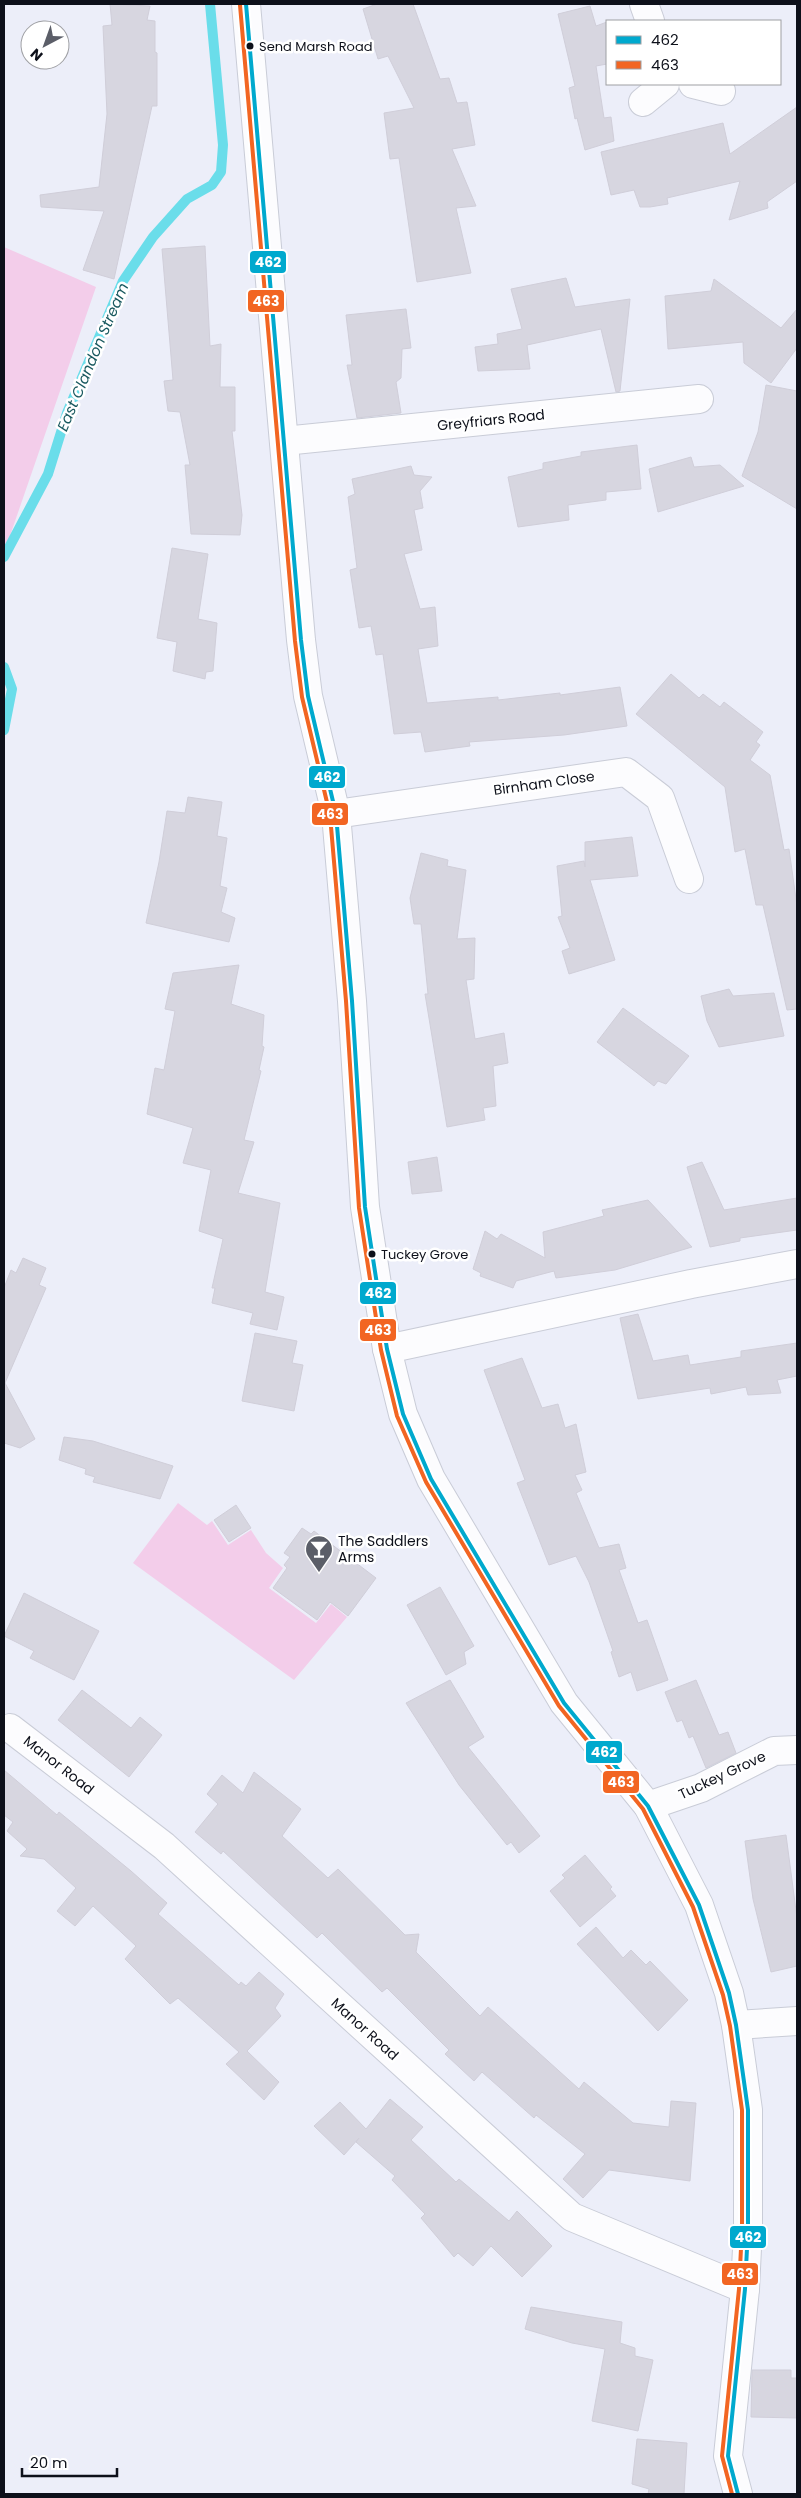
<svg xmlns="http://www.w3.org/2000/svg" width="801" height="2498" font-family="Poppins,sans-serif">
  <style>
    .green { fill: #f3cdea }
    .lines { fill: none; stroke-linecap: round; stroke-linejoin: round }
    .stream { stroke: #6addea; stroke-width: 10 }
    .building { fill: #d7d6e0; stroke: #d0ced9 }
    .street-casing { stroke: #c9ccd7; stroke-width: 30 }
    .secondary-casing { stroke: #c9ccd7; stroke-width: 30 }
    .street { stroke: #fcfcfe; stroke-width: 28 }
    .secondary { stroke: #fcfcfe; stroke-width: 28 }
    .bus-1-casing { stroke: #fff; stroke-width: 8 }
    .bus-2-casing { stroke: #fff; stroke-width: 8 }
    .bus-1 { stroke: #00a9ce; stroke-width: 4 }
    .bus-2 { stroke: #f26522; stroke-width: 4 }
    .bus-dot { fill: #0d101a; stroke: #fff; stroke-width: 2 }
    .labels { text-anchor: middle; stroke-width: 5; stroke-linejoin: round; paint-order: stroke }
    .bus-label { font-size: 13px; fill: #0d101a; stroke: #fff; text-anchor: start }
    .street-label { font-size: 14px; fill: #0d101a; stroke: #fff }
    .poi-label { font-size: 14px; fill: #0d101a; stroke: #fff; text-anchor: start }
    .water-label { font-size: 15px; font-style: italic; fill: #19595f; stroke: #fff }
    .line-badge { stroke: #fff; stroke-width: 2 }
    .badge-label { font-size: 14px; text-anchor: middle; font-weight: bold; fill: #fff }
  </style>
  <rect width="100%" height="100%" fill="#eceef9"/>
  <!-- green -->
  <path class="green" d="M 4,247 L 96,287 L 4,553 Z
    M 178,1503 L 207,1525 L 212,1521 L 228,1545 L 251,1530 L 266,1553 L 283,1568 L 269,1588 L 316,1623 L 331,1604 L 347,1617 L 294,1680 L 133,1563 Z"/>
  <g class="lines">
    <!-- stream -->
    <path class="stream" d="M 4,557 L 48,474 L 67,413 L 123,281 L 153,237 L 187,199 L 212,185 L 221,172 L 223,145 L 210,4
      M 4,667 L 12,689 L 4,730"/>
  </g>
  <!-- building -->
  <path class="building" d="M 110,4 L 150,6 L 147,20 L 155,21 L 155,52 L 157,53 L 157,106 L 152,106 L 114,279 L 83,270 L 104,211 L 41,207 L 40,195 L 99,187 L 107,114 L 103,26 L 112,25 Z
    M 377,4 L 413,4 L 440,79 L 449,78 L 457,103 L 467,102 L 475,145 L 452,149 L 476,206 L 456,208 L 471,273 L 417,282 L 399,158 L 390,159 L 384,113 L 414,108 L 388,56 L 378,59 L 363,9 Z
    M 590,6 L 596,26 L 607,22 L 607,64 L 596,66 L 604,118 L 611,117 L 614,141 L 585,150 L 577,118 L 575,119 L 569,88 L 575,86 L 558,14 Z
    M 797,107 L 797,181 L 767,202 L 768,208 L 729,220 L 740,181 L 667,198 L 668,204 L 650,207 L 640,207 L 634,190 L 611,195 L 601,152 L 723,123 L 730,154 Z
    M 205,246 L 210,346 L 221,344 L 220,387 L 235,387 L 235,431 L 232,431 L 242,515 L 240,535 L 191,534 L 185,465 L 190,465 L 180,412 L 168,411 L 164,381 L 173,380 L 162,249 Z
    M 566,278 L 575,307 L 630,299 L 620,391 L 616,392 L 601,329 L 527,345 L 530,369 L 478,371 L 475,347 L 498,344 L 497,334 L 522,329 L 511,289 Z
    M 714,279 L 781,328 L 797,309 L 797,348 L 771,383 L 744,363 L 743,342 L 668,349 L 665,296 L 711,291 Z
    M 406,309 L 411,348 L 402,349 L 401,378 L 396,382 L 401,413 L 357,418 L 347,365 L 352,365 L 346,315 Z
    M 766,385 L 797,391 L 797,509 L 742,476 L 758,432 Z
    M 637,445 L 641,489 L 606,492 L 606,500 L 568,505 L 569,520 L 518,527 L 508,477 L 543,469 L 543,463 L 581,456 L 581,452 Z
    M 691,457 L 694,467 L 720,465 L 744,486 L 658,512 L 649,469 Z
    M 411,466 L 414,475 L 432,477 L 420,491 L 423,508 L 414,510 L 422,550 L 404,554 L 420,609 L 435,607 L 438,646 L 418,649 L 427,703 L 498,697 L 498,700 L 560,693 L 560,695 L 620,687 L 627,726 L 564,735 L 469,742 L 470,746 L 425,752 L 421,732 L 394,734 L 383,654 L 376,655 L 371,626 L 359,628 L 350,570 L 357,568 L 348,497 L 355,494 L 352,479 Z
    M 172,548 L 208,554 L 198,619 L 217,623 L 213,671 L 206,672 L 205,679 L 173,671 L 177,642 L 157,638 Z
    M 671,674 L 699,698 L 703,694 L 720,707 L 724,702 L 763,732 L 756,742 L 760,745 L 750,760 L 770,775 L 784,850 L 789,849 L 797,906 L 797,1009 L 787,1010 L 763,905 L 756,905 L 745,849 L 735,852 L 725,787 L 636,714 Z
    M 188,797 L 222,802 L 217,836 L 227,838 L 220,886 L 227,888 L 221,912 L 235,918 L 229,942 L 146,923 L 159,862 L 167,811 L 185,813 Z
    M 632,837 L 638,876 L 590,880 L 615,960 L 569,974 L 562,951 L 570,948 L 558,917 L 562,916 L 557,866 L 584,861 L 585,867 L 585,842 Z
    M 421,853 L 448,860 L 447,866 L 466,870 L 457,939 L 475,938 L 474,979 L 466,980 L 475,1039 L 504,1033 L 508,1063 L 493,1066 L 496,1106 L 483,1108 L 485,1120 L 447,1127 L 425,994 L 428,994 L 421,924 L 414,924 L 410,898 Z
    M 239,965 L 231,1004 L 264,1015 L 262,1046 L 264,1047 L 259,1070 L 261,1071 L 244,1140 L 254,1142 L 238,1193 L 280,1203 L 265,1292 L 284,1297 L 277,1330 L 250,1324 L 253,1313 L 212,1303 L 215,1288 L 212,1288 L 223,1239 L 199,1231 L 211,1170 L 183,1163 L 193,1128 L 147,1114 L 155,1068 L 164,1070 L 175,1011 L 165,1009 L 173,973 Z
    M 729,989 L 733,996 L 774,993 L 784,1036 L 719,1047 L 707,1021 L 701,996 Z
    M 623,1008 L 689,1056 L 666,1084 L 658,1081 L 654,1086 L 597,1042 Z
    M 437,1157 L 442,1191 L 412,1194 L 408,1162 Z
    M 702,1162 L 724,1210 L 797,1198 L 797,1230 L 740,1238 L 740,1241 L 710,1247 L 687,1167 Z
    M 648,1200 L 692,1247 L 615,1270 L 556,1278 L 554,1271 L 516,1281 L 513,1288 L 480,1276 L 481,1273 L 473,1269 L 485,1231 L 497,1239 L 501,1234 L 545,1258 L 543,1232 L 604,1216 L 602,1210 Z
    M 23,1258 L 46,1268 L 39,1285 L 46,1288 L 5,1383 L 35,1439 L 20,1448 L 4,1443 L 4,1288 L 11,1270 L 16,1273 Z
    M 638,1314 L 653,1361 L 688,1355 L 690,1365 L 741,1357 L 741,1351 L 797,1343 L 797,1376 L 777,1380 L 781,1393 L 748,1395 L 746,1387 L 711,1394 L 710,1388 L 638,1399 L 620,1318 Z
    M 255,1333 L 297,1341 L 292,1363 L 303,1365 L 294,1411 L 242,1401 Z
    M 522,1358 L 542,1408 L 558,1404 L 565,1428 L 576,1424 L 586,1472 L 575,1475 L 582,1490 L 576,1493 L 599,1548 L 619,1544 L 626,1568 L 619,1570 L 638,1623 L 647,1620 L 668,1680 L 637,1691 L 631,1672 L 619,1677 L 611,1652 L 613,1651 L 589,1582 L 576,1556 L 549,1565 L 517,1483 L 525,1480 L 484,1370 Z
    M 64,1437 L 93,1441 L 173,1466 L 160,1499 L 93,1482 L 95,1477 L 85,1474 L 86,1469 L 59,1460 Z
    M 236,1505 L 251,1528 L 229,1542 L 214,1520 Z
    M 302,1528 L 311,1534 L 314,1531 L 376,1578 L 348,1616 L 330,1602 L 317,1620 L 273,1588 L 287,1568 L 284,1565 L 290,1557 L 284,1553 Z
    M 440,1587 L 474,1646 L 464,1652 L 466,1664 L 446,1675 L 407,1605 Z
    M 24,1593 L 99,1631 L 74,1680 L 30,1658 L 34,1651 L 4,1636 Z
    M 450,1680 L 484,1737 L 468,1747 L 540,1836 L 519,1853 L 511,1842 L 507,1845 L 459,1785 L 406,1703 Z
    M 696,1680 L 719,1735 L 728,1732 L 736,1753 L 706,1768 L 693,1736 L 689,1738 L 682,1720 L 677,1722 L 665,1692 Z
    M 82,1690 L 131,1728 L 140,1717 L 162,1735 L 129,1777 L 58,1720 Z
    M 4,1770 L 57,1815 L 59,1812 L 131,1871 L 167,1903 L 158,1914 L 239,1985 L 241,1982 L 246,1986 L 259,1972 L 284,1994 L 275,2008 L 281,2016 L 247,2051 L 279,2082 L 264,2100 L 226,2064 L 239,2052 L 178,1998 L 170,2004 L 125,1959 L 136,1946 L 93,1906 L 75,1926 L 57,1911 L 76,1888 L 44,1859 L 20,1856 L 27,1849 L 7,1831 L 13,1822 L 4,1815 Z
    M 254,1772 L 301,1809 L 282,1836 L 328,1878 L 338,1869 L 405,1935 L 419,1934 L 416,1952 L 480,2016 L 488,2007 L 579,2089 L 584,2082 L 633,2123 L 669,2127 L 671,2101 L 696,2103 L 690,2181 L 609,2170 L 583,2198 L 563,2179 L 585,2154 L 536,2115 L 534,2118 L 482,2072 L 474,2081 L 445,2054 L 449,2050 L 387,1988 L 382,1992 L 322,1933 L 317,1938 L 223,1851 L 221,1854 L 195,1832 L 218,1804 L 207,1794 L 222,1775 L 243,1793 Z
    M 786,1835 L 797,1918 L 797,1966 L 771,1972 L 753,1899 L 745,1841 Z
    M 585,1855 L 612,1887 L 610,1889 L 616,1896 L 580,1927 L 550,1891 L 565,1878 L 562,1875 Z
    M 596,1927 L 623,1958 L 631,1950 L 646,1965 L 650,1961 L 688,2000 L 658,2031 L 577,1944 Z
    M 390,2099 L 423,2127 L 411,2140 L 456,2182 L 459,2179 L 509,2221 L 517,2211 L 552,2246 L 522,2277 L 491,2246 L 473,2266 L 458,2253 L 454,2257 L 421,2218 L 425,2214 L 392,2180 L 395,2176 L 356,2142 L 359,2138 L 344,2155 L 314,2126 L 340,2102 L 366,2129 Z
    M 531,2307 L 622,2322 L 620,2343 L 635,2348 L 635,2356 L 653,2360 L 638,2431 L 592,2421 L 605,2349 L 572,2343 L 525,2329 Z
    M 752,2370 L 791,2370 L 791,2378 L 797,2378 L 797,2418 L 751,2417 Z
    M 637,2439 L 687,2443 L 684,2494 L 648,2494 L 649,2489 L 632,2484 Z"/>
  <g class="lines">
    <!-- street casing -->
    <g class="street-casing">
      <path id="street" d="M 644,4 L 650,21
        M 693,84 L 721,91
        M 643,102 L 665,84
        M 284,441 L 699,399
        M 336,814 L 626,772 L 660,798 L 689,879
        M 387,1349 L 691,1284 L 797,1264
        M 10,1728 L 164,1846 L 572,2217 L 745,2289
        M 648,1806 L 701,1788 L 774,1751 L 797,1750
        M 736,2025 L 797,2021"/>
    </g>
    <!-- secondary casing -->
    <g class="secondary-casing">
      <path id="secondary" d="M 246,4 L 301,640 L 308,696 L 336,814 L 352,1001 L 365,1207 L 387,1349 L 403,1414 L 431,1479 L 564,1703 L 648,1806 L 699,1905 L 729,1993 L 736,2025 L 748,2110 L 748,2228 L 745,2289 L 728,2456 L 738,2494"/>
    </g>
    <!-- street -->
    <use href="#street" class="street"/>
    <!-- secondary -->
    <use href="#secondary" class="secondary"/>
    <!-- bus-1 casing -->
    <g class="bus-1-casing">
      <path id="bus-1" d="M 246,4 L 301,640 L 308,696 L 336,814 L 352,1001 L 365,1207 L 387,1349 L 403,1414 L 431,1479 L 564,1703 L 648,1806 L 699,1905 L 729,1993 L 736,2025 L 748,2110 L 748,2228 L 745,2289 L 728,2456 L 738,2494"/>
    </g>
    <!-- bus-2 casing -->
    <g class="bus-2-casing">
      <path id="bus-2" d="M 240,5 L 295,641 L 302,697 L 330,815 L 346,1001 L 359,1208 L 381,1350 L 397,1416 L 426,1482 L 559,1706 L 643,1809 L 693,1907 L 723,1995 L 730,2026 L 742,2110 L 742,2228 L 739,2289 L 722,2456 L 732,2494"/>
    </g>
    <!-- bus-1 -->
    <use href="#bus-1" class="bus-1"/>
    <!-- bus-2 -->
    <use href="#bus-2" class="bus-2"/>
  </g>
  <!-- icons -->
  <defs>
    <g id="bar-pin" transform="scale(1.4375)"><path d="M0 17L-7.5 6A9.5 9.5 0 1 1 7.5 6Z" fill="#5b5e68" stroke="#fff"/><path d="M-6-5H6L.8 .8V4.5H3.5V6h-7V4.5H-.8V.8Z" fill="#fff"/></g>
  </defs>
  <g fill-rule="evenodd">
    <use href="#bar-pin" x="319" y="1549"/>
  </g>
  <!-- markers -->
  <g class="bus-dot">
    <circle cx="250" cy="46" r="4.5"/>
    <circle cx="372" cy="1254" r="4.5"/>
  </g>
  <g class="labels">
    <!-- bus labels -->
    <g class="bus-label">
      <text x="259" y="51">Send Marsh Road</text>
      <text x="381" y="1259">Tuckey Grove</text>
    </g>
    <!-- street labels -->
    <g class="street-label">
      <text transform="translate(491 420) rotate(-6)" y="5">Greyfriars Road</text>
      <text transform="translate(544 783) rotate(-8)" y="5">Birnham Close</text>
      <text transform="translate(59 1765) rotate(38)" y="5">Manor Road</text>
      <text transform="translate(722 1775) rotate(-25)" y="5">Tuckey Grove</text>
      <text transform="translate(365 2029) rotate(42)" y="5">Manor Road</text>
    </g>
    <!-- poi labels -->
    <g class="poi-label">
      <text x="338" y="1546">The Saddlers<tspan x="338" dy="16">Arms</tspan></text>
    </g>
    <!-- water labels -->
    <g class="water-label">
      <text transform="translate(93 357) rotate(-67)" y="5">East Clandon Stream</text>
    </g>
  </g>
  <g class="line-badge">
    <rect x="249" y="250" width="38" height="24" rx="5" fill="#00a9ce"/>
    <rect x="247" y="289" width="38" height="24" rx="5" fill="#f26522"/>
    <rect x="308" y="765" width="38" height="24" rx="5" fill="#00a9ce"/>
    <rect x="311" y="802" width="38" height="24" rx="5" fill="#f26522"/>
    <rect x="359" y="1281" width="38" height="24" rx="5" fill="#00a9ce"/>
    <rect x="359" y="1318" width="38" height="24" rx="5" fill="#f26522"/>
    <rect x="585" y="1740" width="38" height="24" rx="5" fill="#00a9ce"/>
    <rect x="602" y="1770" width="38" height="24" rx="5" fill="#f26522"/>
    <rect x="729" y="2225" width="38" height="24" rx="5" fill="#00a9ce"/>
    <rect x="721" y="2262" width="38" height="24" rx="5" fill="#f26522"/>
  </g>
  <g class="badge-label">
    <text x="268" y="267">462</text>
    <text x="266" y="306">463</text>
    <text x="327" y="782">462</text>
    <text x="330" y="819">463</text>
    <text x="378" y="1298">462</text>
    <text x="378" y="1335">463</text>
    <text x="604" y="1757">462</text>
    <text x="621" y="1787">463</text>
    <text x="748" y="2242">462</text>
    <text x="740" y="2279">463</text>
  </g>
  <!-- border -->
  <rect width="801" height="2498" fill="none" stroke="#0d101a" stroke-width="10"/>
  <!-- legend -->
  <rect x="606" y="20" width="175" height="65" fill="#ffffff" stroke="#9e9fa3"/>
  <rect x="616" y="36" width="25" height="8" fill="#00a9ce" stroke="#9e9fa3"/>
  <text x="651" y="45" font-size="15" fill="#0d101a">462</text>
  <rect x="616" y="61" width="25" height="8" fill="#f26522" stroke="#9e9fa3"/>
  <text x="651" y="70" font-size="15" fill="#0d101a">463</text>
  <!-- north arrow -->
  <g transform="translate(45 45) rotate(221)"><circle r="24" fill="#ffffff" stroke="#9e9fa3"/>
  <path d="M0-4L9 19L0 12L-9 19Z" fill="#5b5e68"/>
  <text y="-8" font-size="14" font-weight="bold" text-anchor="middle" fill="#0d101a">N</text>
  </g>
  <!-- scale -->
  <path d="M22 2468v8h95v-8" fill="none" stroke="#0d101a" stroke-width="2.5"/>
  <text x="30" y="2468" font-size="15" fill="#0d101a" stroke="#ffffff" stroke-width="4" paint-order="stroke">20 m</text>
</svg>
